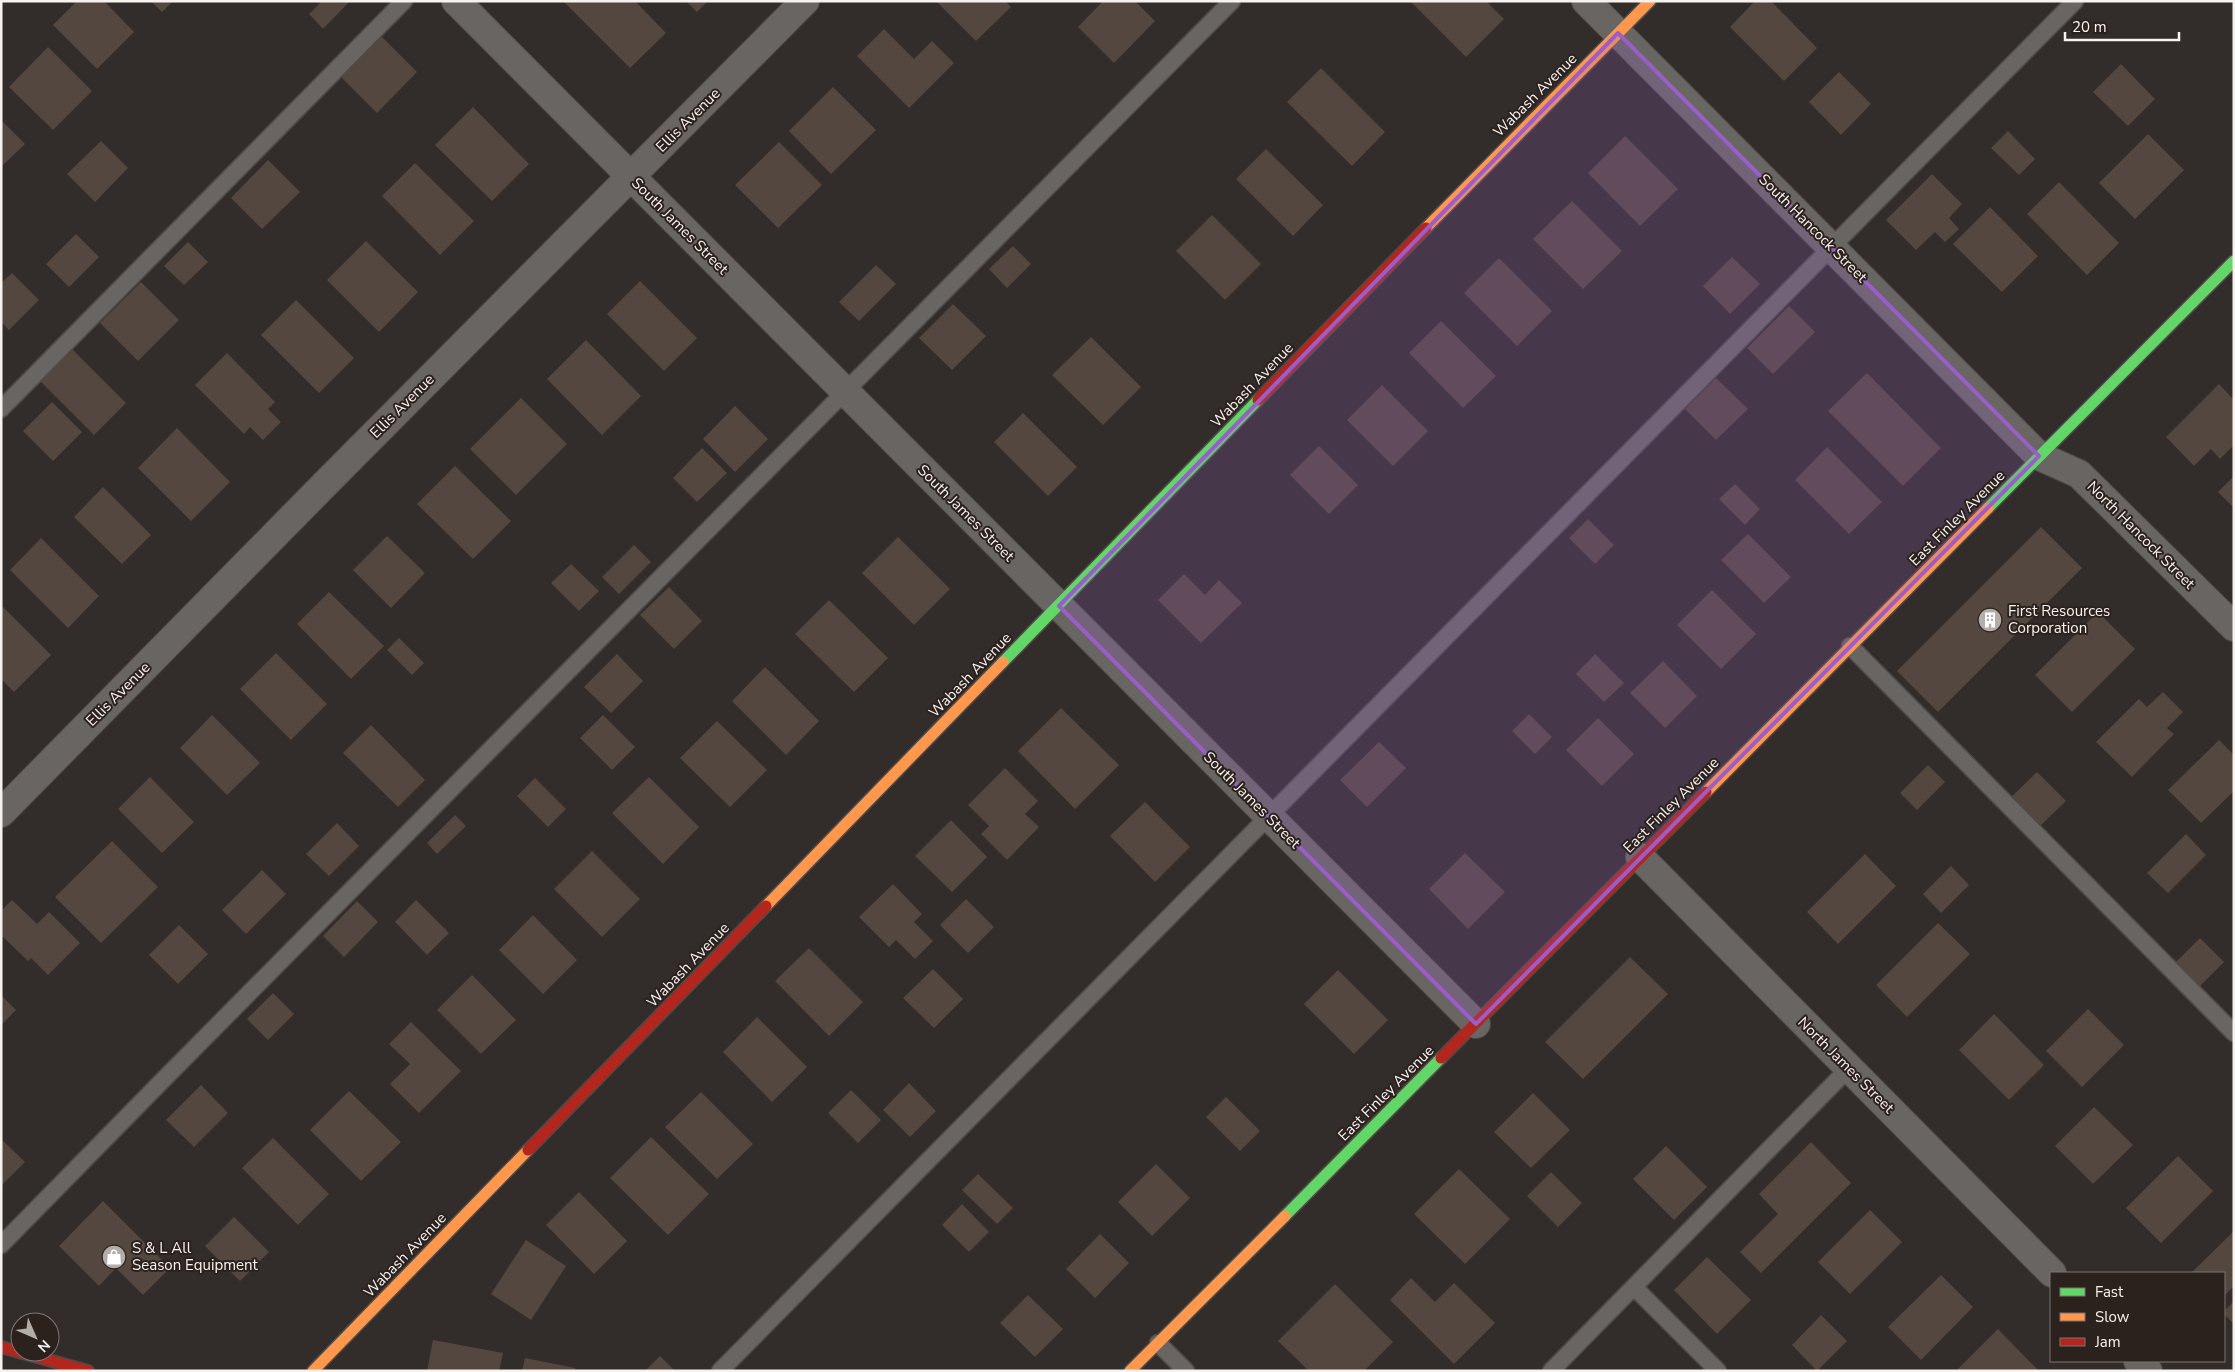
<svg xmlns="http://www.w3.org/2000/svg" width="2235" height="1372" font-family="'Nunito Sans',sans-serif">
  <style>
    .building { fill: #54473f }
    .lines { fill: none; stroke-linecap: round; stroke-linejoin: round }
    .lane-casing { stroke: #4e4a48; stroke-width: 19 }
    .street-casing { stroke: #4e4a48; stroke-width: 30 }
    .fast-casing { stroke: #4e4a48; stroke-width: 14 }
    .slow-casing { stroke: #4e4a48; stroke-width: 14 }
    .jam-casing { stroke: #4e4a48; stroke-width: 14 }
    .lane { stroke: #696563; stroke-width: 16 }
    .street { stroke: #696563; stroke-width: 28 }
    .fast { stroke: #63d668; stroke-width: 11 }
    .slow { stroke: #ff974d; stroke-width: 11 }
    .jam { stroke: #b3261e; stroke-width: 11 }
    .marked { fill: #9a5ecb; fill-opacity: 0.2; stroke: #9a5ecb; stroke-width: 4; stroke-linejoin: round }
    .labels { text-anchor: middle; stroke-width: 4; stroke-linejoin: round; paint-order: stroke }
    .street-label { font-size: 15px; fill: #f8f2ef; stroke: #2b221e }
    .poi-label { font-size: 15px; fill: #f8f2ef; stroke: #2b221e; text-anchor: start }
  </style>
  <rect width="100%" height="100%" fill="#322d2a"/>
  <!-- building -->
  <path class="building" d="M 77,1 L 104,1 L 134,32 L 97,69 L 53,25 Z
    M 151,1 L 173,1 L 162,12 Z
    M 322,1 L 350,1 L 323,29 L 309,14 Z
    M 563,1 L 635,1 L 666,33 L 630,68 Z
    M 686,1 L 708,1 L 697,12 Z
    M 936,1 L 1005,1 L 1011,7 L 976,41 Z
    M 1103,1 L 1135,1 L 1155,21 L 1114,63 L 1078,27 Z
    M 1410,1 L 1486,1 L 1504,19 L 1466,57 Z
    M 1755,1 L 1771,1 L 1817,48 L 1784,81 L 1730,27 Z
    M 884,29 L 914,59 L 932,41 L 954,63 L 909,108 L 857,56 Z
    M 380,35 L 417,72 L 377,113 L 340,76 Z
    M 48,47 L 92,91 L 53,130 L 9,87 Z
    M 2121,64 L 2155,99 L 2128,126 L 2093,92 Z
    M 1321,68 L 1385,132 L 1352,166 L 1287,102 Z
    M 1839,72 L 1871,104 L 1841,135 L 1809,102 Z
    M 833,87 L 876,130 L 831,174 L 789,131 Z
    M 473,107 L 529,164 L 492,201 L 435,145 Z
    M 1,120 L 25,144 L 1,167 Z
    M 2008,131 L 2035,159 L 2019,175 L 1991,148 Z
    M 2148,134 L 2184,170 L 2135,219 L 2099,183 Z
    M 1625,136 L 1678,189 L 1640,226 L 1588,173 Z
    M 101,141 L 128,168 L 95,202 L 67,174 Z
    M 779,142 L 822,185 L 778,228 L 735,185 Z
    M 1266,149 L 1323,205 L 1293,236 L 1236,179 Z
    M 268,160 L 300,192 L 262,229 L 231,198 Z
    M 415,163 L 474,221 L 440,255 L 382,196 Z
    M 1932,174 L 1962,204 L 1949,218 L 1959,229 L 1945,242 L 1935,232 L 1916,250 L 1886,220 Z
    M 2059,182 L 2119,243 L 2087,275 L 2027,214 Z
    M 1572,201 L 1622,251 L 1583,289 L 1533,239 Z
    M 1990,207 L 2038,256 L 2002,292 L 1953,244 Z
    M 1212,215 L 1261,264 L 1225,300 L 1176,251 Z
    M 76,234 L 99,257 L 69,287 L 46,264 Z
    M 366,241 L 418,292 L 379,332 L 327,280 Z
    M 188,242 L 208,262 L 184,285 L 164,266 Z
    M 1013,246 L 1031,264 L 1007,288 L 989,269 Z
    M 1732,257 L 1760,284 L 1730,314 L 1703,286 Z
    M 1499,258 L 1552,311 L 1517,346 L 1464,293 Z
    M 876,265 L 896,284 L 859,321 L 839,302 Z
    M 12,273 L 39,300 L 9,330 L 1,322 L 1,283 Z
    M 640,281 L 697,338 L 664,371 L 607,314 Z
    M 141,282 L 179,320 L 138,361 L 100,323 Z
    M 296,300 L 354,358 L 319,393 L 261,335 Z
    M 953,304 L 986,336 L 952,370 L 919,338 Z
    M 1789,306 L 1815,332 L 1773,374 L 1747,348 Z
    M 1441,321 L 1496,376 L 1463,408 L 1409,353 Z
    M 1091,337 L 1141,387 L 1103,425 L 1052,375 Z
    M 586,340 L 641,396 L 602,435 L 547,379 Z
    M 71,348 L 126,403 L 94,435 L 39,380 Z
    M 227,353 L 275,402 L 268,409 L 281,422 L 263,440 L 250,427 L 244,434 L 195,385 Z
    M 1867,373 L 1941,448 L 1903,486 L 1828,411 Z
    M 1716,378 L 1748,409 L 1716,440 L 1685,409 Z
    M 2219,384 L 2234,400 L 2234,445 L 2220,459 L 2211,449 L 2194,466 L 2166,437 Z
    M 1382,385 L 1428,431 L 1393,466 L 1347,420 Z
    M 521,398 L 567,444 L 516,495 L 470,449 Z
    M 52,402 L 82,432 L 53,461 L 23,431 Z
    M 735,406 L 768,439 L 735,472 L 703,439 Z
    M 1023,413 L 1077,467 L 1048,496 L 994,442 Z
    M 177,428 L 230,482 L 191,521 L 138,468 Z
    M 1319,446 L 1358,485 L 1329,514 L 1290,475 Z
    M 1827,447 L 1882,502 L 1849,534 L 1795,480 Z
    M 702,448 L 727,473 L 697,502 L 673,478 Z
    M 455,466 L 511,521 L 473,559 L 417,504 Z
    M 2234,476 L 2234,508 L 2218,492 Z
    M 1735,484 L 1760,509 L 1745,525 L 1719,499 Z
    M 103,487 L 151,535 L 122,564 L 74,517 Z
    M 1588,519 L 1614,545 L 1595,564 L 1569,538 Z
    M 2041,527 L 2082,568 L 1938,712 L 1897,671 Z
    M 1748,534 L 1791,577 L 1764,603 L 1721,560 Z
    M 387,536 L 425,573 L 391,608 L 353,570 Z
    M 898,537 L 950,589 L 914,625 L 862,573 Z
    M 41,538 L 99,596 L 68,628 L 10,570 Z
    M 634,545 L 651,562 L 619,594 L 602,577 Z
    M 571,564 L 599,591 L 579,611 L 551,583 Z
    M 1184,574 L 1205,595 L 1219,580 L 1242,603 L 1201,643 L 1158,600 Z
    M 669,587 L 702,621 L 674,649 L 640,615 Z
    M 1712,590 L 1756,634 L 1721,669 L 1677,625 Z
    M 329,592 L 384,646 L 351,679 L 297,624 Z
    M 829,600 L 888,658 L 854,692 L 795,634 Z
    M 1,605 L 51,655 L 14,692 L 1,679 Z
    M 2098,612 L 2135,649 L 2072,712 L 2035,675 Z
    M 399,638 L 424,663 L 412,675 L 387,650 Z
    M 276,653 L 327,704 L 291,740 L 240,689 Z
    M 617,654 L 643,681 L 611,713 L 584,687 Z
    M 1595,654 L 1624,683 L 1604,702 L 1576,674 Z
    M 1663,661 L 1697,696 L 1665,728 L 1630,693 Z
    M 765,667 L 819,721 L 786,755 L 732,701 Z
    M 2163,692 L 2183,712 L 2167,728 L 2174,734 L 2132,777 L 2096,742 L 2139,699 L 2147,707 Z
    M 1061,708 L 1119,765 L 1075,809 L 1018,751 Z
    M 1529,714 L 1552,737 L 1535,754 L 1512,731 Z
    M 212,715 L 260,763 L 227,795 L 180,748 Z
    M 603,715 L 635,747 L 612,770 L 580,738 Z
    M 1598,718 L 1634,754 L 1602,786 L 1566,750 Z
    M 717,721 L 767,770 L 730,807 L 680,758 Z
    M 371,725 L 425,780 L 398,807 L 343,753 Z
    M 2219,740 L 2234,755 L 2234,791 L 2201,823 L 2168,790 Z
    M 1379,742 L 1406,768 L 1367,807 L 1340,780 Z
    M 1928,765 L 1945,782 L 1917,810 L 1900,793 Z
    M 1005,768 L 1038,801 L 1025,814 L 1039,827 L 1007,860 L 981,834 L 989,826 L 968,805 Z
    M 2037,772 L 2066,801 L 2036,830 L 2007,801 Z
    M 150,777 L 194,822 L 162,853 L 118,809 Z
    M 649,777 L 699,827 L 663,864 L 612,813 Z
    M 535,778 L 566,809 L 548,827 L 517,796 Z
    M 1145,802 L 1190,847 L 1155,882 L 1110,836 Z
    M 455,815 L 466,826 L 437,854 L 427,843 Z
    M 951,820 L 987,857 L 952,892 L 915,856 Z
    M 337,823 L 359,846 L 329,876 L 306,854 Z
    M 2186,834 L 2206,855 L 2168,893 L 2147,873 Z
    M 112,841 L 158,887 L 101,943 L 55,897 Z
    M 592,851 L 640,899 L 602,937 L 554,889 Z
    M 1465,853 L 1505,892 L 1468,929 L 1429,889 Z
    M 1865,854 L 1896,886 L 1838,944 L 1807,912 Z
    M 1951,866 L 1969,885 L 1941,913 L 1923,894 Z
    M 262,870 L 286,894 L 246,934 L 222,910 Z
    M 893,884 L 922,914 L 914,922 L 933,941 L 915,959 L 896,940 L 889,947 L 859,917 Z
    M 966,899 L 994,927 L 968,953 L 940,925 Z
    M 12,900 L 37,924 L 49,912 L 80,943 L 48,975 L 31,958 L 28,961 L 1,935 L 1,911 Z
    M 416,900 L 449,933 L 427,955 L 395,922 Z
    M 357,901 L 378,922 L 344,957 L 323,936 Z
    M 533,915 L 577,960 L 543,994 L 499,950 Z
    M 1938,923 L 1970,954 L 1907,1017 L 1876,985 Z
    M 179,925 L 208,954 L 178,984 L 149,955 Z
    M 2200,938 L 2224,962 L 2197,989 L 2173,965 Z
    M 809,948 L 863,1002 L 829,1036 L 775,981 Z
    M 1630,957 L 1668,994 L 1583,1079 L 1545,1042 Z
    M 933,969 L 963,999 L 934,1028 L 903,998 Z
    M 1338,970 L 1388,1020 L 1354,1054 L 1304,1004 Z
    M 472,975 L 516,1020 L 481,1054 L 437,1010 Z
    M 273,993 L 294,1014 L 268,1040 L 247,1019 Z
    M 1,995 L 16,1010 L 1,1025 Z
    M 2088,1009 L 2124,1045 L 2082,1087 L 2046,1051 Z
    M 1994,1014 L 2044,1065 L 2009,1100 L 1959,1050 Z
    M 757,1017 L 807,1067 L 772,1102 L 723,1052 Z
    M 411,1022 L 461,1071 L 419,1113 L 390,1084 L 410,1064 L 389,1044 Z
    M 909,1083 L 936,1111 L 910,1137 L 883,1110 Z
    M 201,1085 L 228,1113 L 194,1147 L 166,1120 Z
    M 851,1090 L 881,1120 L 858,1143 L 828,1113 Z
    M 349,1091 L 401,1142 L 361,1181 L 310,1130 Z
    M 701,1092 L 753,1144 L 717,1179 L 665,1127 Z
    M 1533,1093 L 1570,1130 L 1531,1168 L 1494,1132 Z
    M 1226,1097 L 1260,1131 L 1240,1151 L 1206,1117 Z
    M 2094,1107 L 2133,1145 L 2093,1184 L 2055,1146 Z
    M 651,1137 L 709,1194 L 668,1235 L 610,1178 Z
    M 273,1138 L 329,1194 L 298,1225 L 242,1168 Z
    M 1,1139 L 25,1162 L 1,1186 Z
    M 1811,1142 L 1851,1183 L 1761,1273 L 1740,1252 L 1778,1214 L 1759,1194 Z
    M 1666,1146 L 1707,1187 L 1674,1220 L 1633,1179 Z
    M 2178,1156 L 2213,1191 L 2161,1243 L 2126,1208 Z
    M 1156,1164 L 1190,1198 L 1152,1236 L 1118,1202 Z
    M 1459,1169 L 1510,1219 L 1465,1264 L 1414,1214 Z
    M 1551,1172 L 1582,1203 L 1558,1227 L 1527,1196 Z
    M 978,1174 L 1013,1208 L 997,1224 L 962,1190 Z
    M 579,1192 L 627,1241 L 594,1274 L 546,1225 Z
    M 103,1201 L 170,1268 L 143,1295 L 116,1268 L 99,1286 L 59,1246 Z
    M 962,1204 L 989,1232 L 969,1252 L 942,1225 Z
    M 1870,1210 L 1902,1242 L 1850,1294 L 1818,1262 Z
    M 234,1217 L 269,1252 L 240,1281 L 205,1246 Z
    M 2234,1231 L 2234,1286 L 2224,1296 L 2224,1273 L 2191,1273 Z
    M 1100,1234 L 1129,1263 L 1095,1298 L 1066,1269 Z
    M 526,1240 L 566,1266 L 531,1320 L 491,1294 Z
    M 1707,1257 L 1751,1300 L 1717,1334 L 1674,1290 Z
    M 1941,1275 L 1973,1307 L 1921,1360 L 1888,1327 Z
    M 1411,1278 L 1435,1302 L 1454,1283 L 1495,1323 L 1454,1364 L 1390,1300 Z
    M 1335,1284 L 1393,1342 L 1364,1371 L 1309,1371 L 1278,1341 Z
    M 1028,1295 L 1063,1329 L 1035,1357 L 1000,1323 Z
    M 2234,1301 L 2234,1324 L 2224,1314 L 2224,1311 Z
    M 1821,1315 L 1847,1341 L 1817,1371 L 1792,1345 Z
    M 1998,1329 L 2039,1371 L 1956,1371 Z
    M 433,1340 L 503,1353 L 499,1371 L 427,1371 Z
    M 660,1356 L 675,1371 L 645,1371 Z
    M 525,1358 L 575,1368 L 575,1371 L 522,1371 Z"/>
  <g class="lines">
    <!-- lane casing -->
    <g class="lane-casing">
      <path id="lane" d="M 1,409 L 404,1
        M 1850,646 L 2234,1033
        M 1,1245 L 160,1083 L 1232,1
        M 1634,1287 L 1718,1371
        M 1158,1343 L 1186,1371
        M 720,1371 L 2075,1
        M 1551,1371 L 1849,1068"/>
    </g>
    <!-- street casing -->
    <g class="street-casing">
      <path id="street" d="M 456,1 L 1476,1024
        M 1586,1 L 2039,456 L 2079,474 L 2234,627
        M 1,813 L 325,484 L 805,1
        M 1640,857 L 2052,1273
        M 2138,1361 L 2148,1371"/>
    </g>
    <!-- fast casing -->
    <g class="fast-casing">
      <path id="fast" d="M 1988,508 L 2234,261
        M 1003,662 L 1258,400
        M 1285,1216 L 1441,1058"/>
    </g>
    <!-- slow casing -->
    <g class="slow-casing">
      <path id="slow" d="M 1426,228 L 1650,1
        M 1706,792 L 1988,508
        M 766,906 L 1003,662
        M 313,1371 L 528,1150
        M 1130,1371 L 1285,1216"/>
    </g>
    <!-- jam casing -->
    <g class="jam-casing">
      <path id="jam" d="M 1258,400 L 1426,228
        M 1441,1058 L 1706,792
        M 528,1150 L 766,906
        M 1,1347 L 88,1371"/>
    </g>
    <!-- lane -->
    <use href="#lane" class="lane"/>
    <!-- street -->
    <use href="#street" class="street"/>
    <!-- fast -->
    <use href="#fast" class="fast"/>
    <!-- slow -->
    <use href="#slow" class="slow"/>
    <!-- jam -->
    <use href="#jam" class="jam"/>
  </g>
  <!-- marked area -->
  <path class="marked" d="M 1618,33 L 2039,456 L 1476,1024 L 1059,606 Z"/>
  <!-- icons -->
  <defs>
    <g id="building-disc" transform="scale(1.25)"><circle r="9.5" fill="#b3adaa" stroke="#2b221e"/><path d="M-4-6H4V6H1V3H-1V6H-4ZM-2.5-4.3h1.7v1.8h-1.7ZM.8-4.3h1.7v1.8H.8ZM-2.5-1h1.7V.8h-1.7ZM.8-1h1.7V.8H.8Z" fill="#fff"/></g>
    <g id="shop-disc" transform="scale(1.25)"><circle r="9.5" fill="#b3adaa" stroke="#2b221e"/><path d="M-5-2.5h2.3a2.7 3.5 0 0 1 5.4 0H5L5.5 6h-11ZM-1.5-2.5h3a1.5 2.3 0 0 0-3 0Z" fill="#fff"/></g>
  </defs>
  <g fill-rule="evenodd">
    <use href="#building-disc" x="1990" y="620"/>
    <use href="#shop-disc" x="114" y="1257"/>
  </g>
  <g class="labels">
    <!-- street labels -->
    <g class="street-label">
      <text transform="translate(1535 95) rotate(-45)" y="5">Wabash Avenue</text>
      <text transform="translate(688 120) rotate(-45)" y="5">Ellis Avenue</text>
      <text transform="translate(680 226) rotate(45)" y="5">South James Street</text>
      <text transform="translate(1813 228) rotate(45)" y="5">South Hancock Street</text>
      <text transform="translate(1252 385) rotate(-46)" y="5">Wabash Avenue</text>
      <text transform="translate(402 406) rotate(-45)" y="5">Ellis Avenue</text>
      <text transform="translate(966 513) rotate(45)" y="5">South James Street</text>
      <text transform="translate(1957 518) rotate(-45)" y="5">East Finley Avenue</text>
      <text transform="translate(2141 535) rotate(45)" y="5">North Hancock Street</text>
      <text transform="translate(970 675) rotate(-46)" y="5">Wabash Avenue</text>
      <text transform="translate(118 694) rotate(-45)" y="5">Ellis Avenue</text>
      <text transform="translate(1252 800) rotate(45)" y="5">South James Street</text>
      <text transform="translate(1671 805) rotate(-45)" y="5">East Finley Avenue</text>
      <text transform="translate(688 965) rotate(-46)" y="5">Wabash Avenue</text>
      <text transform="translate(1846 1065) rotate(45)" y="5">North James Street</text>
      <text transform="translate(1386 1093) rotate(-45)" y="5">East Finley Avenue</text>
      <text transform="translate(405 1255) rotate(-46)" y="5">Wabash Avenue</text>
    </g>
    <!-- poi labels -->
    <g class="poi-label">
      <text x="2008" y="616">First Resources<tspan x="2008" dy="17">Corporation</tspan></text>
      <text x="132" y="1253">S &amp; L All<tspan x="132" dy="17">Season Equipment</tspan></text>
    </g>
  </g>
  <!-- border -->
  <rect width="2235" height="1372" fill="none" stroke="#f8f2ef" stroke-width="5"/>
  <!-- legend -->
  <rect x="2050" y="1272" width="175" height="90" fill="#2b221e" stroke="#7d7572"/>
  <rect x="2060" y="1288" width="25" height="8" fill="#63d668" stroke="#7d7572"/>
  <text x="2095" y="1297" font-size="15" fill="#f8f2ef">Fast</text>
  <rect x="2060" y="1313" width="25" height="8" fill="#ff974d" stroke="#7d7572"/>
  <text x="2095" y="1322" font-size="15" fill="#f8f2ef">Slow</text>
  <rect x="2060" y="1338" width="25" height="8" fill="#b3261e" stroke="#7d7572"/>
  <text x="2095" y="1347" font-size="15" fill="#f8f2ef">Jam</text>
  <!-- north arrow -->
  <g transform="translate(35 1337) rotate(135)"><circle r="24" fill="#2b221e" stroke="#7d7572"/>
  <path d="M0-4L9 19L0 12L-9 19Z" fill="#b3adaa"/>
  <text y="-8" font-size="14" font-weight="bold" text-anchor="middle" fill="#f8f2ef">N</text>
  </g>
  <!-- scale -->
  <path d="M2065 32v8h114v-8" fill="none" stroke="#f8f2ef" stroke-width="2.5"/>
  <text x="2072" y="32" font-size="15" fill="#f8f2ef" stroke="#2b221e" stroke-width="4" paint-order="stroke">20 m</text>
</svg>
